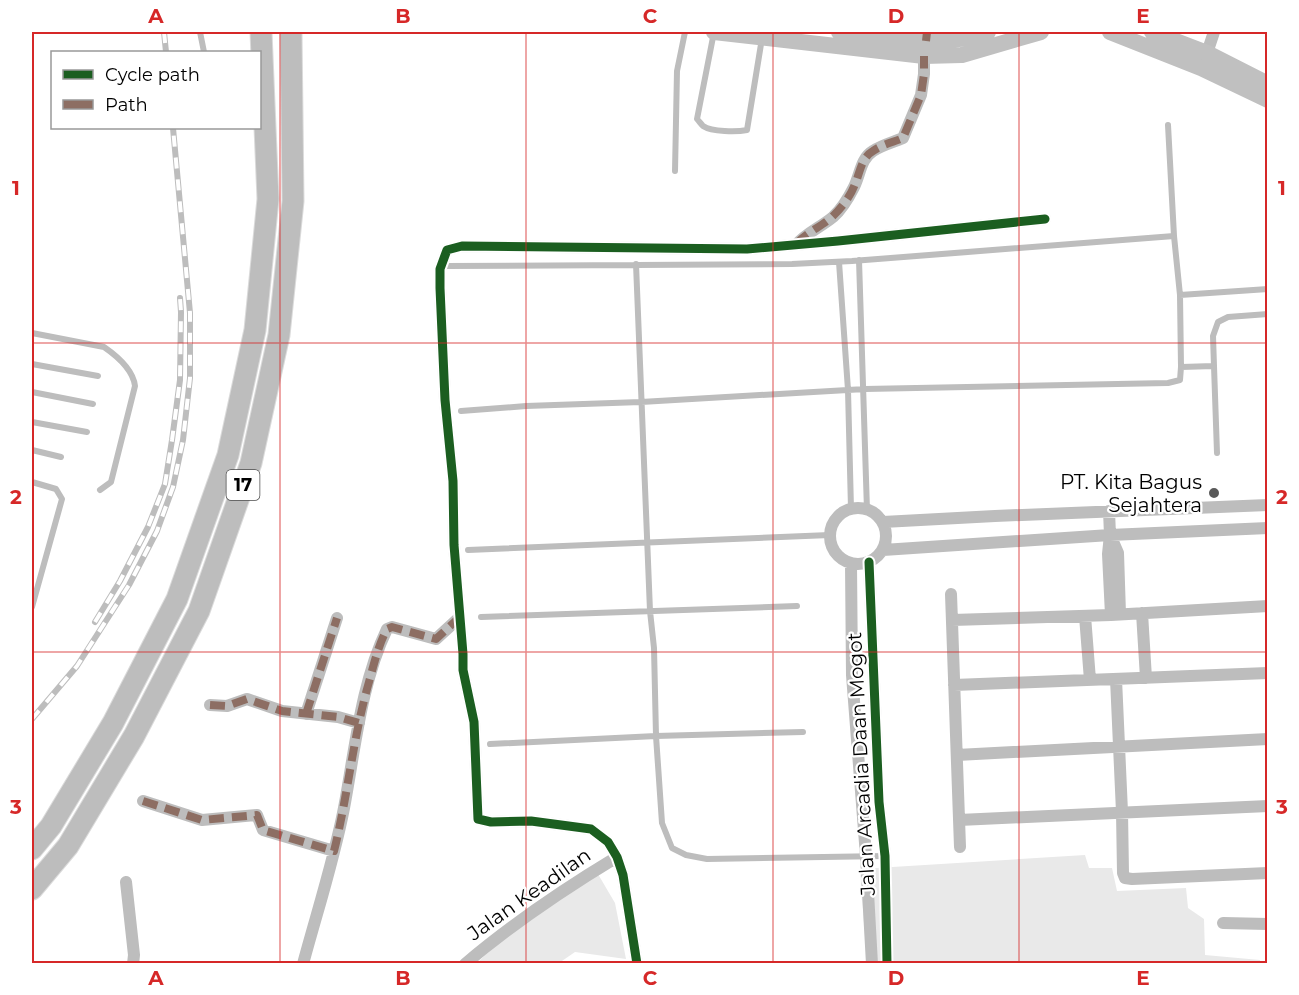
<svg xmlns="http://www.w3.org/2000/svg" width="1299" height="995" font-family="Montserrat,sans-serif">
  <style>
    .green { fill: #e9e9e9 }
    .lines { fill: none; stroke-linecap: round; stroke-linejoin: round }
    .highway-casing { stroke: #dbdbdb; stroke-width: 23 }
    .lane { stroke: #bdbdbd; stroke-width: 6 }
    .street { stroke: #bdbdbd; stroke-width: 12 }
    .secondary { stroke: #c0c0c0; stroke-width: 16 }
    .highway { stroke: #bdbdbd; stroke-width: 21 }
    .rail-casing { stroke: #bdbdbd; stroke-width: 6 }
    .rail { stroke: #fff; stroke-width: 4; stroke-dasharray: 11; stroke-linecap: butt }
    .quiet { stroke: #8d6e63; stroke-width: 8; stroke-dasharray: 15 8; stroke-linecap: butt }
    .cycleway-casing { stroke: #fff; stroke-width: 13 }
    .cycleway { stroke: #1b5e20; stroke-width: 9 }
    .grid { fill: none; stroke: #d62828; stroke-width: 1.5; stroke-opacity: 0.55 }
    .poi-dot { fill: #595959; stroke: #fff; stroke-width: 2 }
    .labels { text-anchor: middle; stroke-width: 4.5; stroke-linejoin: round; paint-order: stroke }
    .shield { fill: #fff; stroke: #4c4c4c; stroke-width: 1.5 }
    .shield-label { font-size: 18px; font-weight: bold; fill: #000 }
    .poi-label { font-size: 20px; fill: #000; stroke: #fff; text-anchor: end }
    .street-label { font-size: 20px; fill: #000; stroke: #fff }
    .neatline { fill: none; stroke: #d62828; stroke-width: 2 }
    .grid-label { font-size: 20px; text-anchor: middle; font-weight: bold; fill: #d62828 }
  </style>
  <rect width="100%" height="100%" fill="#fff"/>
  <!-- green -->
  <path class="green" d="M 1085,855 L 1089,868 L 1112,868 L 1117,891 L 1186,888 L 1188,908 L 1204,919 L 1205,955 L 1260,960 L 1260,963 L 867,963 L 860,869 Z
    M 595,869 L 615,903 L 626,959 L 575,952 L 559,963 L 476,964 L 544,899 Z"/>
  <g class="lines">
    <!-- highway casing -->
    <g class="highway-casing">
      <path id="highway" d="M 32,849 L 51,826 L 113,723 L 177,599 L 228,455 L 255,330 L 268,199 L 261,32
        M 32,889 L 68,846 L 134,736 L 199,611 L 251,463 L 279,335 L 293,201 L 291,32"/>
    </g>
    <!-- lane -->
    <path class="lane" d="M 200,32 L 204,52
      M 714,32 L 697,119 C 698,120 702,125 703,126 C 712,132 737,132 747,130 L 762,38
      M 675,171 L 677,71 L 685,32
      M 859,260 C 862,344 865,427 867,510
      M 839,262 L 848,390 L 851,509
      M 636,264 L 650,611 L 654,648 L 656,736 L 662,823 L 672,848 L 686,855 L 707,859 L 885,856
      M 446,266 L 792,264 L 852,261 L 1174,236 L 1168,125
      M 1180,295 L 1268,289
      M 32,333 L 104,347 C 117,356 133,369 135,386 L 111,482 L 100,490
      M 32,364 L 98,376
      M 1214,366 L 1217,453
      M 1181,367 L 1214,366 L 1213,336 L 1218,322 L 1228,317 L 1268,314
      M 32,392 L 93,404
      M 461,411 L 526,406 L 641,402 L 865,389 L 1168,383 L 1180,380 L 1181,367 L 1180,295 L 1174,236
      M 32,422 L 87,432
      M 32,450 L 61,457
      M 32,482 L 56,489 L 62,499 L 32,607
      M 468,550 L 830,535
      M 481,617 L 797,606
      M 490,744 L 656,736 L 803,732"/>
    <!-- street -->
    <path class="street" d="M 1205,59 L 1214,32
      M 796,245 C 806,233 821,227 833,217 C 842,209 849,197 854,187 C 860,175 861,158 873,151 C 882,145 894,142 903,138 L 921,95 L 924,74 L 924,56
      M830 536a28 28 0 1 1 56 0a28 28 0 1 1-56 0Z
      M 1109,511 L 1110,535 L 1108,554 L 1111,615
      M 883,522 L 995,516 L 1268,505
      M 1111,537 L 1118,553 L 1120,614
      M 883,550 L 1110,535 L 1268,528
      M 869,562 L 879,802 L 885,856 L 887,964
      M 851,564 L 852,675 L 866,856 L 872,964
      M 951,594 L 960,847
      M 1142,613 L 1146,678
      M 1085,616 L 1090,680
      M 952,620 L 1111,615 L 1268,606
      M 1116,679 L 1122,812 L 1123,873 L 1125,878 L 1132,879 L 1268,873
      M 954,685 L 1268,673
      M 210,705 L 227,706 L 247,699 L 282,711 L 338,717 L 359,723
      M 306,714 L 337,618
      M 957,755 L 1268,739
      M 143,801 L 202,820 L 257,815 L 263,830 L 334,851
      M 959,820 L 1268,806
      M 126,882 L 134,955 L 133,964
      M 1223,923 L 1268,924
      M 303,964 C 317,912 334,860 344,808 C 355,750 361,683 387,629 L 392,627 L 436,639 L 460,617
      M 465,964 C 512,924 564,889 617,857
      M 637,964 L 623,875 L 617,857 L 608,842 L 591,829 L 531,821 L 491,822 L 478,819 L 474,722 L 463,670 L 463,654 L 454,545 L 453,481 L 445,400 L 440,288 L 440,269 L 447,250 L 462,246 L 747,249 L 838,241 L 1045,219"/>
    <!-- secondary -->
    <path class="secondary" d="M 714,32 L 924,56 L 962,55 L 1041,32
      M 839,32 L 926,41 L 959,39 L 988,32
      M 1110,32 L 1201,68 L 1268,100
      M 1152,32 L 1207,53 L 1268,84"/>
    <!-- highway -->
    <use href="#highway" class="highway"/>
    <!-- rail casing -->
    <g class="rail-casing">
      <path id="rail" d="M 164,32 L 166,52
        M 95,622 L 120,581 L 148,527 L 165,484 L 172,440 L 180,380 L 181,312 L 180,298
        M 32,719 L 77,666 L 129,585 L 157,531 L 173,487 L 183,440 L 190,378 L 190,313 L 173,128"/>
    </g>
    <!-- rail -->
    <use href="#rail" class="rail"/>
    <!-- quiet -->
    <path class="quiet" d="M 926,41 L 927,32
      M 796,244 C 807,232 823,226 834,215 C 843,206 851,195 855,184 C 860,173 861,158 873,151 C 881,145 894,142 903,138 L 921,95 L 924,74 L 924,56
      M 210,705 L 227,706 L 247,699 L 282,711 L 338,717 L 359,723
      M 306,714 L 337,618
      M 143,801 L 202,820 L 257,815 L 263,830 L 334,851 C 348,795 353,737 369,682 C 374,664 378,646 387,629 L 392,627 L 436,639 L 460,617"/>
    <!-- cycleway casing -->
    <g class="cycleway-casing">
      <path id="cycleway" d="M 869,562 L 879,802 L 885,856 L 887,964
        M 637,964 L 623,875 L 617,857 L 608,842 L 591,829 L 531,821 L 491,822 L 478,819 L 474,722 L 463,670 L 463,654 L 454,545 L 453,481 L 445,400 L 440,288 L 440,269 L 447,250 L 462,246 L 747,249 L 838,241 L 1045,219"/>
    </g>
    <!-- cycleway -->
    <use href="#cycleway" class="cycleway"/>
  </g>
  <!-- grid -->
  <path class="grid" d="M 280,32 L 280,964M 526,32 L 526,964M 773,32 L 773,964M 1019,32 L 1019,964M 32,343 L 1268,343M 32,652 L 1268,652"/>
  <!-- markers -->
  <circle class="poi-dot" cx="1214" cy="493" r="6"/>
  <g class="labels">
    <!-- shield labels -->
    <rect class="shield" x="226.5" y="470" width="33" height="30" rx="4.5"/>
    <g class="shield-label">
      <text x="243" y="491">17</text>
    </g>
    <!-- poi labels -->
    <g class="poi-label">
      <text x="1202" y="489">PT. Kita Bagus<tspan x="1202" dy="23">Sejahtera</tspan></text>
    </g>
    <!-- street labels -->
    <g class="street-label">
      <text transform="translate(861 764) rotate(-93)" y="7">Jalan Arcadia Daan Mogot</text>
      <text transform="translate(529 894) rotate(-35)" y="7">Jalan Keadilan</text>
    </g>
  </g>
  <!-- border -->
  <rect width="1299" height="995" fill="none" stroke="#ffffff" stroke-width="66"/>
  <!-- legend -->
  <rect x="51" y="51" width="210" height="78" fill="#ffffff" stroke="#999999" stroke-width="1.5"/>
  <rect x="63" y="70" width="30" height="9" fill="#1b5e20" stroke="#999999" stroke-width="1.5"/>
  <text x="105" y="81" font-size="18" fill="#000000">Cycle path</text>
  <rect x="63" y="100" width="30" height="9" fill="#8d6e63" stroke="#999999" stroke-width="1.5"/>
  <text x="105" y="111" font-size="18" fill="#000000">Path</text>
  <rect x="33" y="33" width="1233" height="929" class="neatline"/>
  <g class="grid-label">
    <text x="156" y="23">A</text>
    <text x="403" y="23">B</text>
    <text x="650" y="23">C</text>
    <text x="896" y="23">D</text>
    <text x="1143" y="23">E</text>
    <text x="16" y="195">1</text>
    <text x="1282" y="195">1</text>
    <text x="16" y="504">2</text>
    <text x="1282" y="504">2</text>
    <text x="16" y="814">3</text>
    <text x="1282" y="814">3</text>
    <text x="156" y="985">A</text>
    <text x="403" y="985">B</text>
    <text x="650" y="985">C</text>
    <text x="896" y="985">D</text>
    <text x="1143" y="985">E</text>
  </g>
</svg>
